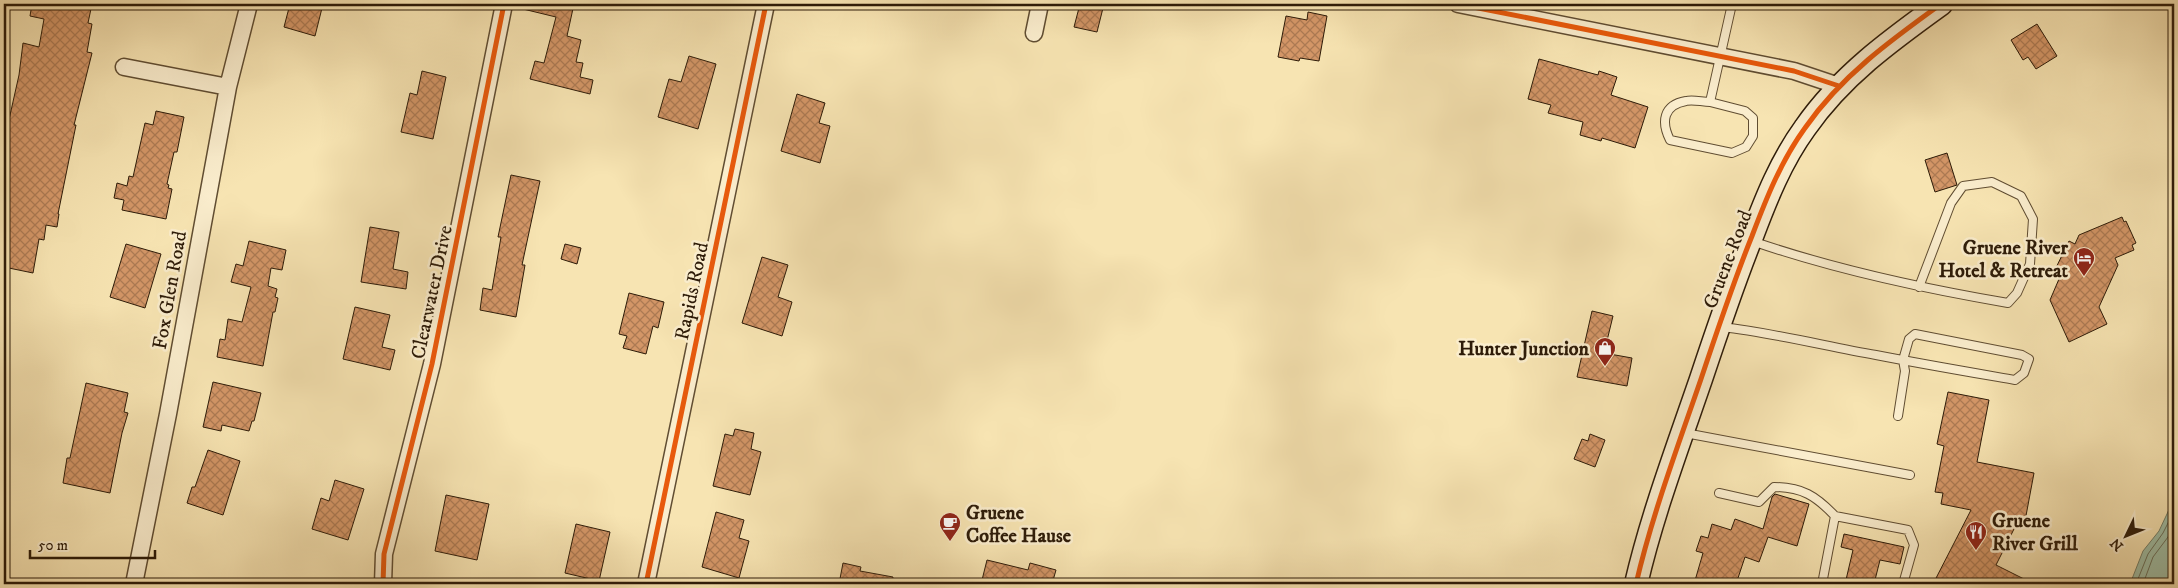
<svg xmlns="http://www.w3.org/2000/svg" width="2178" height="588" font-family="'IM FELL DW Pica',serif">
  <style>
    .water { fill: #9ebfa7; stroke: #717d67 }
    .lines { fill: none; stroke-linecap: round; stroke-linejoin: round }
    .shore { stroke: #666d58; stroke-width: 1 }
    .building { fill: url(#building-cross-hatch); stroke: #2d1b08 }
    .lane-casing { stroke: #604d32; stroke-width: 10 }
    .street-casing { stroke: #604d32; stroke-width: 19 }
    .secondary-casing { stroke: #2d1b08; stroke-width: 25 }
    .lane { stroke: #faedcd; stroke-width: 8 }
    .street { stroke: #faedcd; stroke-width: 16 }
    .secondary { stroke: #faedcd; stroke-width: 22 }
    .cycleway-casing { stroke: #faedcd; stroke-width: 8 }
    .cycleway { stroke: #e8590c; stroke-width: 5 }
    .labels { text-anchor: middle; stroke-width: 5; stroke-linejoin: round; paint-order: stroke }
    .poi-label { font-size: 20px; font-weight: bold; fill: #2d1b08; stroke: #faedcd; text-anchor: end }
    .street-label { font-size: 20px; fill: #2d1b08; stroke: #faedcd }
  </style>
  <defs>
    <pattern id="building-cross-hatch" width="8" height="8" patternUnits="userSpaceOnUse" patternTransform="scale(1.25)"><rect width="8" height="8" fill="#d39667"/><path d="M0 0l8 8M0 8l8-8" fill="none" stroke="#ac7a53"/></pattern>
  </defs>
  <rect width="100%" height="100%" fill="#f7e4b2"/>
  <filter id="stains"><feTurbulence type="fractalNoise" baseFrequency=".004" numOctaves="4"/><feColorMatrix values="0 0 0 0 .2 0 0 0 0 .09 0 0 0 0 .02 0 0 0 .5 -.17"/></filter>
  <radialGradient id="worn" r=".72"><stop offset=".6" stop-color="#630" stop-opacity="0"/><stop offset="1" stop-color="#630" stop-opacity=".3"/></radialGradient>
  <!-- water -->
  <path class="water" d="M 2174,499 L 2174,584 L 2130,584 L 2143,551 L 2159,531 Z"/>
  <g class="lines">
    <!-- shore -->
    <path class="shore" d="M 2136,584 L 2148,554 L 2163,533 L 2174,511
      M 2143,584 L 2153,557 L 2168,537 L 2174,525"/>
  </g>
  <!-- building -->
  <path class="building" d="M 32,4 L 92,4 L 88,23 L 92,24 L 87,52 L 92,53 L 74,125 L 76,125 L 58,214 L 59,214 L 57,227 L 46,225 L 44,240 L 39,239 L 33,273 L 4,267 L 4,133 L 6,133 L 19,75 L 23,43 L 39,47 L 44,19 L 30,16 Z
    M 290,4 L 323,4 L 315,36 L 284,27 Z
    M 523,4 L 574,4 L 567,36 L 581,40 L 576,62 L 583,63 L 580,77 L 593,80 L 590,94 L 530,79 L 535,61 L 544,63 L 556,17 L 523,9 Z
    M 1080,4 L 1104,4 L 1097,32 L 1074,27 Z
    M 1308,12 L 1327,16 L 1319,61 L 1300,58 L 1299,61 L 1278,57 L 1286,16 L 1307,20 Z
    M 2037,24 L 2057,56 L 2036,69 L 2028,57 L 2023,60 L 2011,40 Z
    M 689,56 L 716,64 L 698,129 L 658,117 L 669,79 L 681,82 Z
    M 1539,59 L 1598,75 L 1599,71 L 1617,77 L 1611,95 L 1648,107 L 1635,148 L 1602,138 L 1601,141 L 1580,135 L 1583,122 L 1548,113 L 1551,105 L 1528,99 Z
    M 422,71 L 446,77 L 433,139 L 401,132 L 410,93 L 417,95 Z
    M 797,94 L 825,103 L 819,123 L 830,126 L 820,163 L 781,151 Z
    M 156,111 L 184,117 L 177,152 L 174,152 L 167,184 L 169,185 L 168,188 L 172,189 L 166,219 L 122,210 L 124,200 L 114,198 L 117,183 L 127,186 L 129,176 L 133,177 L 145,123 L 153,125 Z
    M 1947,153 L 1957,185 L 1935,192 L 1925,160 Z
    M 511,175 L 540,181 L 522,265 L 525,265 L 516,317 L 480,310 L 483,288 L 492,290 L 501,237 L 498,237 Z
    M 2122,217 L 2124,222 L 2126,221 L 2136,243 L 2132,245 L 2134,250 L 2115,258 L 2118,265 L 2099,307 L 2107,324 L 2069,342 L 2050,300 L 2059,279 L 2052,276 L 2069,241 L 2075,244 L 2079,235 Z
    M 370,227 L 399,232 L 393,269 L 408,272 L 406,289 L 361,282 Z
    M 249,241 L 286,250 L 282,270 L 271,268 L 268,286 L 277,289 L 275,297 L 278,298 L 275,312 L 273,312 L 263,366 L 217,357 L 220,339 L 225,340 L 228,319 L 242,322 L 251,287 L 231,282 L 236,264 L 243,266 Z
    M 126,244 L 161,254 L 145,308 L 110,297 Z
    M 565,244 L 581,248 L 577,264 L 561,259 Z
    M 762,257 L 788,265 L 778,297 L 792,302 L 782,336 L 742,323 Z
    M 629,293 L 664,302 L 658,328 L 653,326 L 646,354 L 623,348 L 627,336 L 619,334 Z
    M 355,307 L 390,315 L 382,347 L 395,350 L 390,370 L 343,359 Z
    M 1592,311 L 1613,316 L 1604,353 L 1632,358 L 1627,386 L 1577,377 Z
    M 213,382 L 261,393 L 254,421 L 252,421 L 249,431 L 222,425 L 221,431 L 203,427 Z
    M 86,383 L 128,393 L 124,412 L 128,413 L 122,433 L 110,493 L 63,483 L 67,458 L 70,458 Z
    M 1948,392 L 1989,400 L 1977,462 L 2034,473 L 2025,521 L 2019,519 L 1996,565 L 2034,584 L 1933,584 L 1971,510 L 1941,504 L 1943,493 L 1935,492 L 1944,446 L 1937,444 Z
    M 735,429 L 754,433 L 751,449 L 761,452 L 750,495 L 713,486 L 725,434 L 733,436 Z
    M 1590,434 L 1605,440 L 1595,467 L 1574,459 L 1582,439 L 1588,441 Z
    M 208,450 L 240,461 L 223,515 L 187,503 L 192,487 L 195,487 Z
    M 335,480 L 364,489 L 348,540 L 312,529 L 321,498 L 329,501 Z
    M 1775,494 L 1809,504 L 1797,546 L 1768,537 L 1759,562 L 1745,557 L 1736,584 L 1694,584 L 1703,553 L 1696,551 L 1701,536 L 1708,538 L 1712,524 L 1731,530 L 1735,519 L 1763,529 L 1772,497 Z
    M 446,495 L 489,504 L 477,560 L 435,551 Z
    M 716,512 L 744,520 L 739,538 L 749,541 L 739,578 L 702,567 Z
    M 576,524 L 610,532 L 599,581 L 565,573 Z
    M 1844,534 L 1904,547 L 1900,564 L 1880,560 L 1874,584 L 1845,584 L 1853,550 L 1841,547 Z
    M 987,560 L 1028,570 L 1030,563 L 1056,570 L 1052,584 L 981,584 Z
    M 843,563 L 861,567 L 860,571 L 893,577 L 892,584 L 839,584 Z"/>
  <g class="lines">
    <!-- lane casing -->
    <g class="lane-casing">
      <path id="lane" d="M 1710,102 C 1702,102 1693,99 1686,101 C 1663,105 1661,122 1670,140 L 1732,153 L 1746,147 L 1753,136 L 1753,118 L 1745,111 L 1710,102 L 1732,4
        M 1752,241 C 1836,270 1920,288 2008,303 L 2017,293 L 2030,264 L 2033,219 L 2021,196 L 1992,182 L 1963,186 L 1951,203 L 1919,287
        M 1722,327 C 1774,333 1825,346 1876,355 C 1922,364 1969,372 2015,380 L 2024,373 L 2029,359 L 2022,355 L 1915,334 L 1909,339 L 1903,360 L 1905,371 L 1898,416
        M 1685,433 L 1910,475
        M 1719,493 L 1759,502 L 1774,487 C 1802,487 1816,496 1835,516
        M 1822,584 L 1835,516 L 1908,530 L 1914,545 L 1903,584"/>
    </g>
    <!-- street casing -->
    <g class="street-casing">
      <path id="street" d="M 1458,4 L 1794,71 L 1839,86
        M 1034,33 L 1040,4
        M 124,67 L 228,87
        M 134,584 L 168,414 L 228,87 L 249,4
        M 383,584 L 384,554 L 432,364 L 504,4
        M 646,584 L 766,4"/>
    </g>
    <!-- secondary casing -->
    <g class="secondary-casing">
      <path id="secondary" d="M 1636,584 C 1652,515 1678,446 1701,379 C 1717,331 1733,283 1752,236 C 1766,199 1781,161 1805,128 C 1841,76 1891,40 1941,4"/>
    </g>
    <!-- lane -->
    <use href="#lane" class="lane"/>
    <!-- street -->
    <use href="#street" class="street"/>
    <!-- secondary -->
    <use href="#secondary" class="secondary"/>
    <!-- cycleway casing -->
    <g class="cycleway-casing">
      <path id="cycleway" d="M 1458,4 L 1794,71 L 1839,86
        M 383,584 L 384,554 L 432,364 L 504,4
        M 646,584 L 766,4
        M 1636,584 C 1652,515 1678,446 1701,379 C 1717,331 1733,283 1752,236 C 1766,199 1781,161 1805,128 C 1841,76 1891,40 1941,4"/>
    </g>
    <!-- cycleway -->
    <use href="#cycleway" class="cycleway"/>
  </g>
  <!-- icons -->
  <defs>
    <g id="hotel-pin" transform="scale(1.125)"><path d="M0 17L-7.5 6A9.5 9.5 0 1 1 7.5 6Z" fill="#8f2418" stroke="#faedcd"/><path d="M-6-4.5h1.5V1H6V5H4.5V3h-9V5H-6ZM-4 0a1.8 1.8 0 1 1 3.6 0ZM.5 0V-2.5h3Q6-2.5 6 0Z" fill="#fff"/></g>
    <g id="shop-pin" transform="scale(1.125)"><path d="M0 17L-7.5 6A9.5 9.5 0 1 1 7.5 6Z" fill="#8f2418" stroke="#faedcd"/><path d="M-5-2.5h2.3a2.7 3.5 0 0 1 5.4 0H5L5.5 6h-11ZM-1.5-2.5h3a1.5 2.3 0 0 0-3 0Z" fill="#fff"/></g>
    <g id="cafe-pin" transform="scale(1.125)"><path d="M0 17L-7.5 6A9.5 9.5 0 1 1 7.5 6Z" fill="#8f2418" stroke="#faedcd"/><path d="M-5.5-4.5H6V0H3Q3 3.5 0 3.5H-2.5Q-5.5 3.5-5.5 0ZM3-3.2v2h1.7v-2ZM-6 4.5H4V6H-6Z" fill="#fff"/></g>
    <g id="restaurant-pin" transform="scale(1.125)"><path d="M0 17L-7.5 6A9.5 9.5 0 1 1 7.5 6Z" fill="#8f2418" stroke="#faedcd"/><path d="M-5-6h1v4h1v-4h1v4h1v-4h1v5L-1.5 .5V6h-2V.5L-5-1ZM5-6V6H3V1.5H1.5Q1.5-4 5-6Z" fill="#fff"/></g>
  </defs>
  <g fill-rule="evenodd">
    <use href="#hotel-pin" x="2084" y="258"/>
    <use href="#shop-pin" x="1605" y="348"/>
    <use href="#cafe-pin" x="950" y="523"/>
    <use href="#restaurant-pin" x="1976" y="532"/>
  </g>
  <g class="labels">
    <!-- poi labels -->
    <g class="poi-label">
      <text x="2068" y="254">Gruene River<tspan x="2068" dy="23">Hotel &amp; Retreat</tspan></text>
      <text x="1589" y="355">Hunter Junction</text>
      <text x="966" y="519" text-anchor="start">Gruene<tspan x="966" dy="23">Coffee Hause</tspan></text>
      <text x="1992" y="527" text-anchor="start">Gruene<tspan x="1992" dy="23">River Grill</tspan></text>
    </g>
    <!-- street labels -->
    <g class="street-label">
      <text transform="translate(1727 259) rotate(-69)" y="7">Gruene Road</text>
      <text transform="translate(169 290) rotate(-80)" y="7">Fox Glen Road</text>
      <text transform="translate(691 291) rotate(-78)" y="7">Rapids Road</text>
      <text transform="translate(431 292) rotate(-78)" y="7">Clearwater Drive</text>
    </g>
  </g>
  <!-- margin -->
  <rect width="2178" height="588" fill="none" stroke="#f7e4b2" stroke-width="20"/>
  <rect x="5" y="5" width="2168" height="578" fill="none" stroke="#2d1b08" stroke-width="2.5"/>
  <rect x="10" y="10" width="2158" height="568" fill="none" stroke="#2d1b08"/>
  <!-- north arrow -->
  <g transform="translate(2126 536) rotate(227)" stroke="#faedcd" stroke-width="4" paint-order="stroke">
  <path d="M0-4L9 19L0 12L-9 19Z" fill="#2d1b08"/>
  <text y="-8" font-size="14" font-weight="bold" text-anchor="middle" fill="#2d1b08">N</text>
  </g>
  <!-- scale -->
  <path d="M30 550v8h125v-8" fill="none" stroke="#2d1b08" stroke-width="2.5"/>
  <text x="38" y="550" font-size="15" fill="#2d1b08" stroke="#faedcd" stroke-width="4" paint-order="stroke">50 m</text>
  <rect width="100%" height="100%" filter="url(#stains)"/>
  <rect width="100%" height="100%" fill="url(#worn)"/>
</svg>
